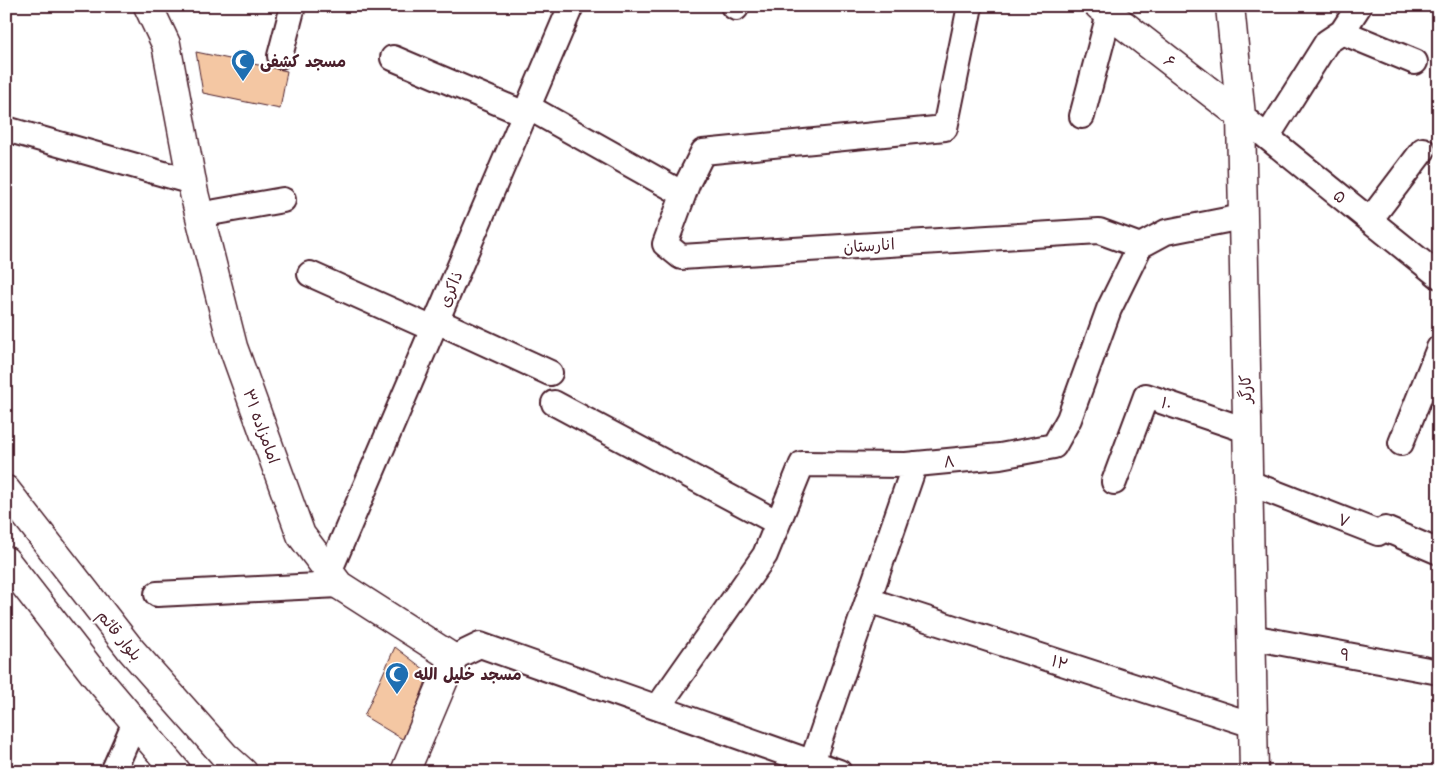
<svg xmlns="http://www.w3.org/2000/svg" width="1445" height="778" font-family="'Comic Neue','Playpen Sans Arabic',sans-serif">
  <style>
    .building { fill: #f4c7a3; stroke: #4a1f2b }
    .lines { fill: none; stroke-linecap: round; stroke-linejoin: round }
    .minor-casing { stroke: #4a1f2b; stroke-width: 28 }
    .tertiary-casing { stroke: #4a1f2b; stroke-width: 31 }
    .secondary-casing { stroke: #4a1f2b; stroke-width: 31 }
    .minor { stroke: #fff; stroke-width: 24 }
    .tertiary { stroke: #fff; stroke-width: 28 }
    .secondary { stroke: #fff; stroke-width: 28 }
    .labels { text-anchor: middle; stroke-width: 4; stroke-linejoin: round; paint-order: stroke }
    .poi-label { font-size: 16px; font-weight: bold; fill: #4a1f2b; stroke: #fff; text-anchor: start }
    .street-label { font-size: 16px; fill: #4a1f2b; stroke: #fff }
  </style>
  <rect width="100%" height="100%" fill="#fff"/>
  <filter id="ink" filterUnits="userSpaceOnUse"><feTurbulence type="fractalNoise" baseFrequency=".02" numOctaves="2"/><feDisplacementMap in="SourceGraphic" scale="10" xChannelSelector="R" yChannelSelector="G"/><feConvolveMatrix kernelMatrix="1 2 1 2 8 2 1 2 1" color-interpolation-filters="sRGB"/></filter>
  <g filter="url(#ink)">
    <!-- building -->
    <path class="building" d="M 196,52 L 287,71 L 280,109 L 203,93 Z
      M 395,647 L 429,673 L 404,740 L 364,716 Z"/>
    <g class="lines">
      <!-- minor casing -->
      <g class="minor-casing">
        <path id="minor" d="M 733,6 L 736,8
          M 970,6 L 945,128 L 703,152 L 688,182 L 665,244 L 681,257 L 1099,231 L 1140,246
          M 1342,32 L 1415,62
          M 280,56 L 293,6
          M 393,58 L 525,114
          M 528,107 L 683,194
          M 1082,116 L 1109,14
          M 1241,116 L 1439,276
          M 6,129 L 192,182
          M 1267,137 L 1327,42 L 1342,32 L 1359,6
          M 199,215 L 283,200
          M 1370,220 L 1423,150
          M 310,274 L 433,329
          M 437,321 L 550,373
          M 554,403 L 778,523
          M 1401,443 L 1439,348
          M 1114,482 L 1146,396 L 1246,430
          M 1247,482 L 1378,533 L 1385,529 L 1439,552
          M 329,572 L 571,6
          M 157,594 L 339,585
          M 868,600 L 1253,725
          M 1251,637 L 1439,672
          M 453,658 L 480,645 L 839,772
          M 658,707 L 765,555 L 802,464 L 906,465 L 1000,456 L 1054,446 L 1069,419 L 1109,309 L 1140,246 L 1166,232 L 1242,217
          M 812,762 L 915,464
          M 113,772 L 135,722"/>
      </g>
      <!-- tertiary casing -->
      <g class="tertiary-casing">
        <path id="tertiary" d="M 148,6 L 166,44 L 194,193 L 233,347 L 301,535 L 339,585 L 453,658 L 405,772
          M 1099,6 L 1241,116"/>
      </g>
      <!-- secondary casing -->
      <g class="secondary-casing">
        <path id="secondary" d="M 1230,6 L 1241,116 L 1254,772
          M 6,490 L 131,650 L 225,756 L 243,772
          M 6,561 L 94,674 L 177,772"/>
      </g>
      <!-- minor -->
      <use href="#minor" class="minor"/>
      <!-- tertiary -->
      <use href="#tertiary" class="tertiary"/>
      <!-- secondary -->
      <use href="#secondary" class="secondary"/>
    </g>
  </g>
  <!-- icons -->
  <defs>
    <g id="mosque-pin" transform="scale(1.25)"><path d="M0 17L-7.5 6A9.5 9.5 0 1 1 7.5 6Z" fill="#1f6fb2" stroke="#fff"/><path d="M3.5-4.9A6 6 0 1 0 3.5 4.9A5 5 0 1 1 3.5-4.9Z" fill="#fff"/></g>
  </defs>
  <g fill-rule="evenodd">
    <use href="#mosque-pin" x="243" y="61"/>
    <use href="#mosque-pin" x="397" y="674"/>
  </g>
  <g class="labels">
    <!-- poi labels -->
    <g class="poi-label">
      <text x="260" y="67">مسجد کشفی</text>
      <text x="414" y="680">مسجد خلیل الله</text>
    </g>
    <!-- street labels -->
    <g class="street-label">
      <text transform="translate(1170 61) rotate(38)" y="6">۶</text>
      <text transform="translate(1340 196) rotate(39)" y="6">۵</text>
      <text transform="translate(869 245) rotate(-4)" y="6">انارستان</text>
      <text transform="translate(450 289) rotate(-67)" y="6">ذاکری</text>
      <text transform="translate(1245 389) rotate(-91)" y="6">کارگر</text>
      <text transform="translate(1167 403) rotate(19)" y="6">۱۰</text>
      <text transform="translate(262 426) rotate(70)" y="6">امامزاده ۳۱</text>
      <text transform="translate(949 461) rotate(-5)" y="6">۸</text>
      <text transform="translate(1344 520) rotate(21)" y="6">۷</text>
      <text transform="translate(120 635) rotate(51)" y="6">بلوار قائم</text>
      <text transform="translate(1345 654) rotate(11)" y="6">۹</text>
      <text transform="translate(1060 662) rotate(18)" y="6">۱۲</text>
    </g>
  </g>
  <!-- margin -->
  <rect width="1445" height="778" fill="none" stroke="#fff" stroke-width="25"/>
  <rect x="12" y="12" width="1420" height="753" fill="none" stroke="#4a1f2b" stroke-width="2" filter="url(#ink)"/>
</svg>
